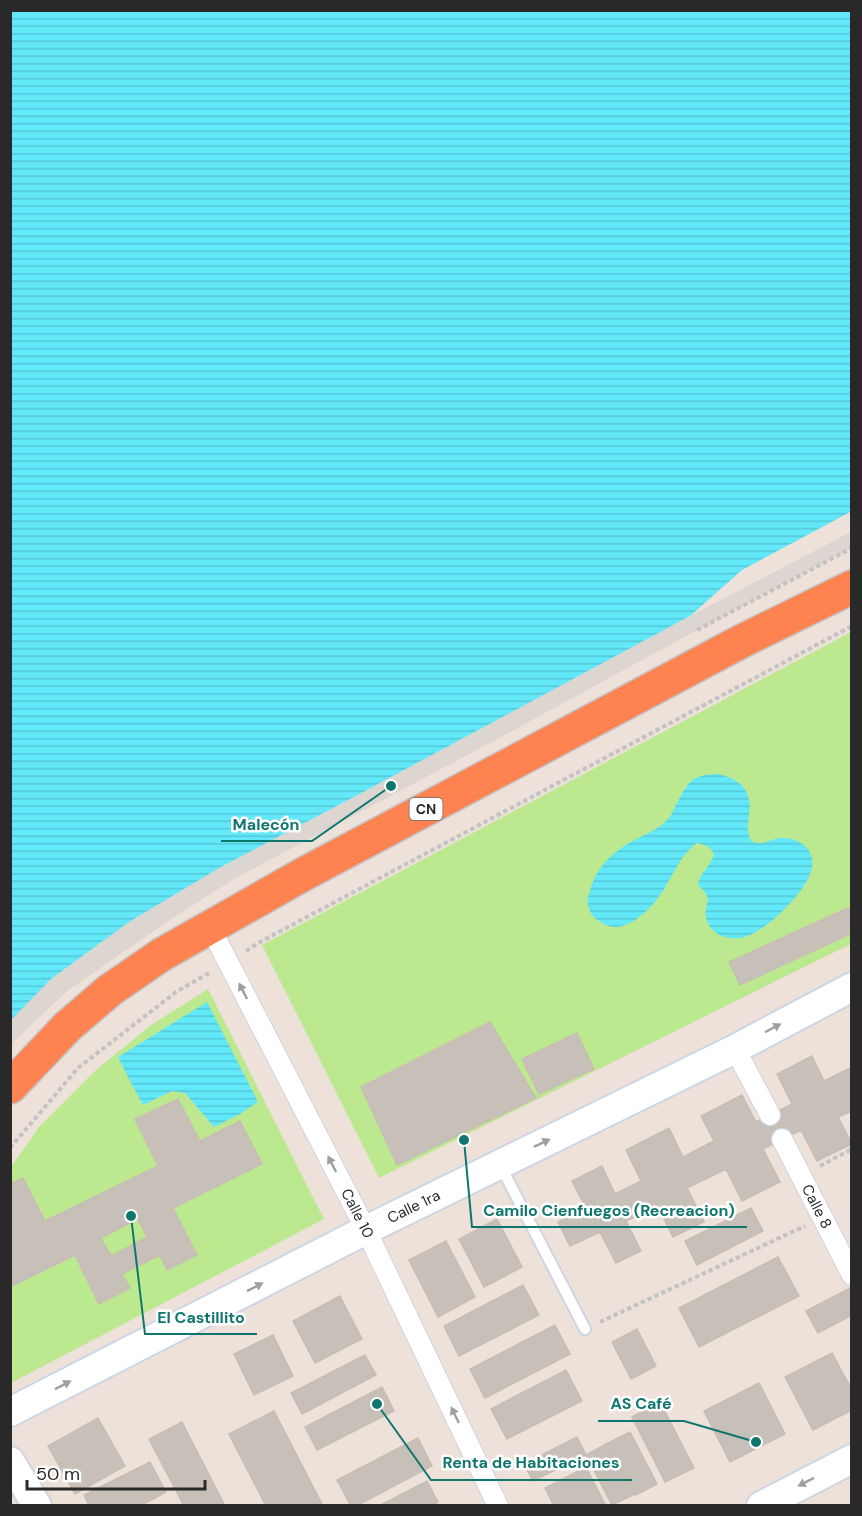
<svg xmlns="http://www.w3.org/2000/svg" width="862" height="1516" font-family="'DM Sans',sans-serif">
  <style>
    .green { fill: #bce990 }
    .plaza { fill: #dcd5d0 }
    .water { fill: url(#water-rules) }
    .building { fill: #c7c0b8; stroke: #c8bdb3; stroke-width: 1.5; fill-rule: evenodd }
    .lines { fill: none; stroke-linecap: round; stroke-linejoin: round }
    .lane-casing { stroke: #ced5e3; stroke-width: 14 }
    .street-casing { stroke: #ced5e3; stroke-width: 22 }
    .secondary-casing { stroke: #ced5e3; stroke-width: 32 }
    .highway-casing { stroke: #c3c3c3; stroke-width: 36 }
    .path { stroke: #c3c3c3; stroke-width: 4; stroke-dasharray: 4.5 3; stroke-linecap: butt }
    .lane { stroke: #fff; stroke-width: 10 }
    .street { stroke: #fff; stroke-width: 20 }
    .secondary { stroke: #fff; stroke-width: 28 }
    .highway { stroke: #ff8251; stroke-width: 33 }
    .oneway { fill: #9f9f9f }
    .labels { text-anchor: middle; stroke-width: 5; stroke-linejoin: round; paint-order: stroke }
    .shield { fill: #fff; stroke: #696969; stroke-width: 1.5 }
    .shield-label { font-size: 14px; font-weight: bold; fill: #292929 }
    .street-label { font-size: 15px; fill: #292929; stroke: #fff }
    .leader { fill: none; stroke: #0f766e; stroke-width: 2 }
    .callout-dot { fill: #0f766e; stroke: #fff; stroke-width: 2 }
    .callout-label { font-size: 16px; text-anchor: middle; font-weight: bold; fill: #0f766e; stroke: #fff; stroke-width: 5; stroke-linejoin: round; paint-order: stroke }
  </style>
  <defs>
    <pattern id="water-rules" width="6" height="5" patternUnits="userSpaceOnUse" patternTransform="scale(1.5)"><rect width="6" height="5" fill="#62e8f9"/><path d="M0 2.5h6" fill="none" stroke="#55c7d5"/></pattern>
  </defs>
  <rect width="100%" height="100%" fill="#ede1d9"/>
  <!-- green -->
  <path class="green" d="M 851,632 L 851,944 L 379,1178 L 262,945 Z
    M 208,989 L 324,1219 L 11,1383 L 11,1167 L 39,1127 L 96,1070 L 151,1025 Z"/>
  <!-- plaza -->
  <path class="plaza" d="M 851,532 L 851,548 L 776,587 L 505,735 L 232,880 L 170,920 L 67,991 L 11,1044 L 11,1020 L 51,979 L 129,922 L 219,868 L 352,798 L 690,616 Z"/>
  <!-- water -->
  <path class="water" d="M 11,10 L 851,11 L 852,511 L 742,570 L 690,616 L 352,798 L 219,868 L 129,922 L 51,979 L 11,1020 Z
    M 718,774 C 740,779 753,791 749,814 C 748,825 746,832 752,842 C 755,842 758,844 761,843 C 766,843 770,840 775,839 C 782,837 791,838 797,841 C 808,846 814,855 812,867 C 809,889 769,929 747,936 C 738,940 725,939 716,933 C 709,928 704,918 706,909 C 706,906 708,903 708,900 C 708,894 701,889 698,884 C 701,871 710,868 714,854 C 710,846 705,845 697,843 C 681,854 673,875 663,891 C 652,908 626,936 604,924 C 597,920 592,917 589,909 C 586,902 588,897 590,891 C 595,869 611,854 629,843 C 643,835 657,831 668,819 C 671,816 673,811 675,807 C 688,783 689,775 718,774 Z
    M 207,1002 L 258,1102 L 240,1114 L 214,1127 L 185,1093 L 172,1091 L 143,1105 L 131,1083 L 118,1057 Z"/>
  <!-- building -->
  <path class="building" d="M 848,908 L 852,915 L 852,933 L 740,985 L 729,962 Z
    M 490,1022 L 536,1098 L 397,1165 L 361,1087 Z
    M 577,1033 L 594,1069 L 539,1094 L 522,1059 Z
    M 812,1056 L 824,1081 L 852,1067 L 852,1111 L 838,1117 L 852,1144 L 817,1161 L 801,1130 L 763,1149 L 780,1182 L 742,1201 L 726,1169 L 687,1188 L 704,1222 L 673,1237 L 657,1205 L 626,1221 L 641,1251 L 616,1263 L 600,1232 L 570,1246 L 558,1222 L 586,1208 L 572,1181 L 602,1166 L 615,1194 L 641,1181 L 626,1150 L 669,1128 L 683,1157 L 714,1141 L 701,1116 L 742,1095 L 756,1122 L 792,1104 L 777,1074 Z
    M 178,1099 L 200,1141 L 240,1121 L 262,1164 L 173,1208 L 197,1255 L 167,1270 L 160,1255 L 122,1274 L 130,1288 L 99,1304 L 75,1255 L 10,1287 L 10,1184 L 23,1178 L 45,1221 L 158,1166 L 135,1119 ZM 138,1219 L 147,1237 L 111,1256 L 101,1238 Z
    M 751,1208 L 763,1231 L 697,1265 L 685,1241 Z
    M 497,1219 L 522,1267 L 484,1287 L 459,1239 Z
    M 446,1241 L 475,1297 L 438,1317 L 409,1260 Z
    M 778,1257 L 799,1296 L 699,1347 L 679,1308 Z
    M 523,1285 L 539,1315 L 459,1356 L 444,1326 Z
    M 852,1287 L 852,1315 L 818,1333 L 806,1311 Z
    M 340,1296 L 362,1339 L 315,1363 L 293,1321 Z
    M 555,1325 L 570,1354 L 485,1398 L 470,1369 Z
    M 637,1329 L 656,1366 L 631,1379 L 612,1342 Z
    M 273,1335 L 293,1376 L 254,1395 L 234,1354 Z
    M 832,1353 L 852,1390 L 852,1410 L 813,1430 L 785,1377 Z
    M 365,1355 L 376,1375 L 302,1414 L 291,1393 Z
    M 566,1370 L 582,1401 L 507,1439 L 491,1409 Z
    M 759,1383 L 785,1434 L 730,1462 L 704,1411 Z
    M 382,1387 L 394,1411 L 317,1450 L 305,1427 Z
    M 660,1402 L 694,1468 L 665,1482 L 632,1417 Z
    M 274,1411 L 323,1506 L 266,1506 L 229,1434 Z
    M 98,1418 L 125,1466 L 75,1494 L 48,1446 Z
    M 182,1422 L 225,1506 L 184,1506 L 149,1439 Z
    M 630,1432 L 657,1484 L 636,1495 L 608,1443 Z
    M 577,1437 L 586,1455 L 533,1481 L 524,1464 Z
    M 418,1438 L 432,1466 L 356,1506 L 351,1506 L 337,1480 Z
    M 608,1443 L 635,1494 L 612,1505 L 586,1455 Z
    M 150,1462 L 166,1492 L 140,1506 L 89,1506 L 84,1495 Z
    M 586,1467 L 606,1506 L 554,1506 L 545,1488 Z
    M 427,1481 L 438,1502 L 432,1506 L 379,1506 Z"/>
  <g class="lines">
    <!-- lane casing -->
    <g class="lane-casing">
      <path id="lane" d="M 500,1165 L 585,1329"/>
    </g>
    <!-- street casing -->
    <g class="street-casing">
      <g id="street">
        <path id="s1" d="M 210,927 L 366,1230 L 498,1506"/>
        <path d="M 735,1049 L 770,1115"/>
        <path id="s2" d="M 782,1139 L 852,1275"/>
      </g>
    </g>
    <!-- secondary casing -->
    <g class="secondary-casing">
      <g id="secondary">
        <path id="s3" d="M 10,1412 L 366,1230 L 735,1049 L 852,987"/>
        <path d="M 10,1461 L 37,1506"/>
        <path d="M 761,1506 L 852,1459"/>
      </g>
    </g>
    <!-- highway casing -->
    <g class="highway-casing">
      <path id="highway" d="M 10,1087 L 68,1026 L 110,990 L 161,955 L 302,875 L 742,641 L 852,587"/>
    </g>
    <!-- path -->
    <path class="path" d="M 697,630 L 852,548
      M 246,951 L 260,942 L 852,626
      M 10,1148 L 78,1068 L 176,992 L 211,972
      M 820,1166 L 852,1149
      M 600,1322 L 805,1226"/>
    <!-- lane -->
    <use href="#lane" class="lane"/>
    <!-- street -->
    <use href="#street" class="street"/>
    <!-- secondary -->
    <use href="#secondary" class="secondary"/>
    <!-- highway -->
    <use href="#highway" class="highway"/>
  </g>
  <!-- one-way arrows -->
  <defs><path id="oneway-solid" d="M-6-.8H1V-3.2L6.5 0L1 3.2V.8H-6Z" transform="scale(1.5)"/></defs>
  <g class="oneway">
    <use href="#oneway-solid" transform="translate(243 991) rotate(-117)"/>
    <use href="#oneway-solid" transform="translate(773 1028) rotate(-28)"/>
    <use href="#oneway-solid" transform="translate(542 1143) rotate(-26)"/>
    <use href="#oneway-solid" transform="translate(332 1164) rotate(-117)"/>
    <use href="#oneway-solid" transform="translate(255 1287) rotate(-27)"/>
    <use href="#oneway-solid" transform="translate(63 1385) rotate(-27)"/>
    <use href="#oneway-solid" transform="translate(455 1415) rotate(-116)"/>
    <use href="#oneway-solid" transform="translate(806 1482) rotate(153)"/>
  </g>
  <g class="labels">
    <!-- shield labels -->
    <rect class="shield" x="409.5" y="798" width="33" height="22" rx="4.5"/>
    <g class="shield-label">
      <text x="426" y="814">CN</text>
    </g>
    <!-- street labels -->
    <g class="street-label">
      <text dy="5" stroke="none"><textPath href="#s3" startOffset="453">Calle 1ra</textPath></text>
      <text dy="5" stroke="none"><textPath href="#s2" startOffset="76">Calle 8</textPath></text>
      <text dy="5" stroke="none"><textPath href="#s1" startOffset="322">Calle 10</textPath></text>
    </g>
  </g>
  <!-- callouts -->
  <path class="leader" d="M391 786L312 841H221M464 1140L472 1227H747M131 1216L145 1334H257M756 1442L684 1421H598M377 1404L431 1480H632"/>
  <g class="callout-dot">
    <circle cx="391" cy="786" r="6"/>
    <circle cx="464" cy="1140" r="6"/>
    <circle cx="131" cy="1216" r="6"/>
    <circle cx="756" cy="1442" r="6"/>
    <circle cx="377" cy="1404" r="6"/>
  </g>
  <g class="callout-label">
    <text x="266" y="830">Malecón</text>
    <text x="609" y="1216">Camilo Cienfuegos (Recreacion)</text>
    <text x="201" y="1323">El Castillito</text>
    <text x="641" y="1409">AS Café</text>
    <text x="531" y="1468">Renta de Habitaciones</text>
  </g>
  <!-- border -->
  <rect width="862" height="1516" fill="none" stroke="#292929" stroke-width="24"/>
  <!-- scale -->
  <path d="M27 1480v9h178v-9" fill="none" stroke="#292929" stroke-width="3"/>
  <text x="36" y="1480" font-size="18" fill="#292929" stroke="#ffffff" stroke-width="4.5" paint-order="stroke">50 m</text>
</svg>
